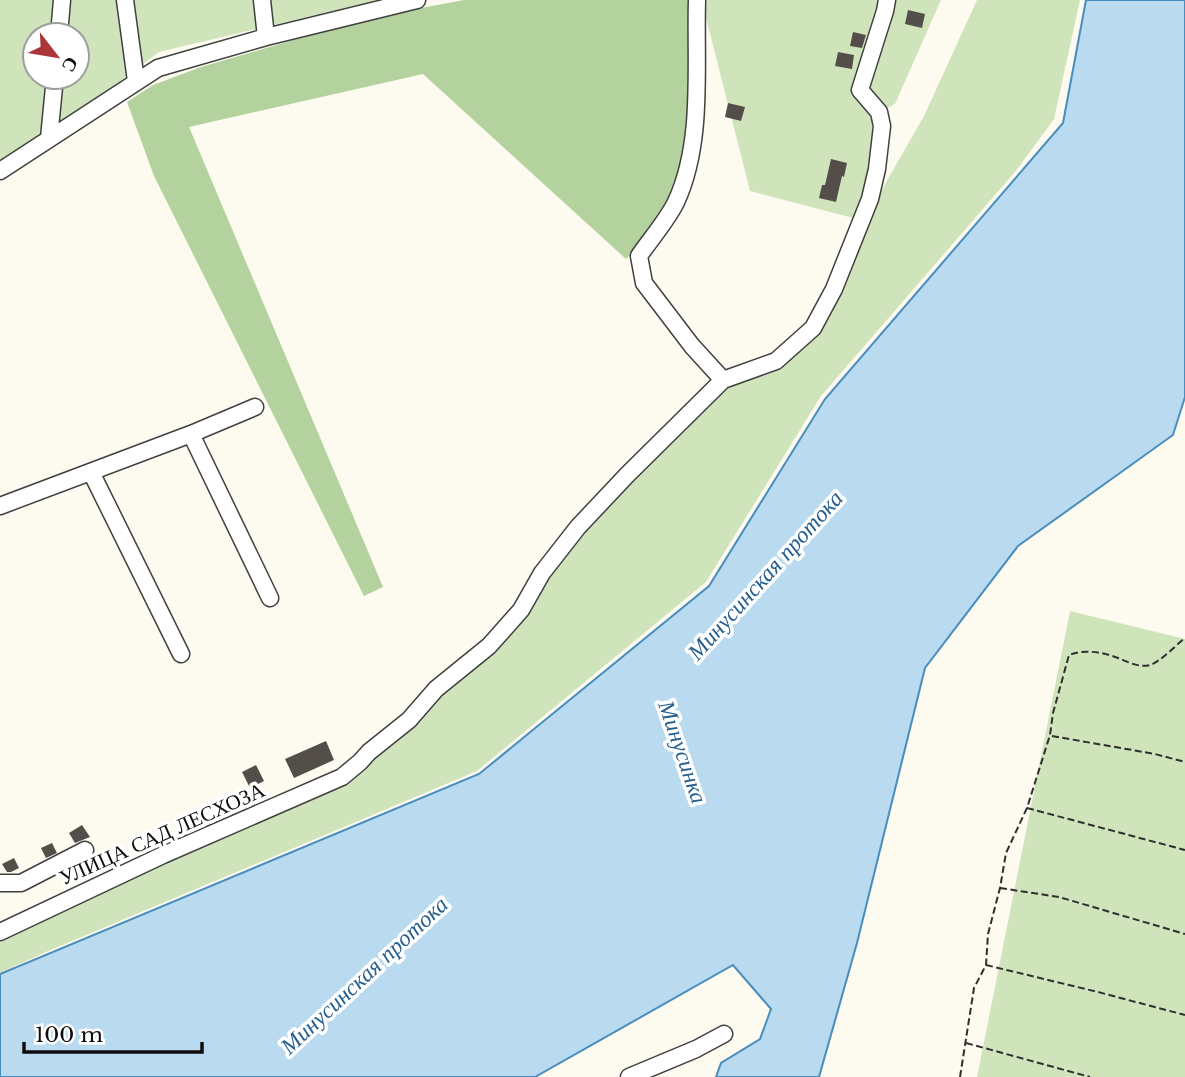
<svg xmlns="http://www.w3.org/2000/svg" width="1185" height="1077" font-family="'Libre Baskerville',serif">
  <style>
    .green { fill: #d0e4bc; fill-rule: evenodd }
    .forest { fill: #b4d29d }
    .water { fill: #b9daef; stroke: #488dbd; stroke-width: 2 }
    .building { fill: #544e4a }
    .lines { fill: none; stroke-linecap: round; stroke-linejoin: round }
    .minor-casing { stroke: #404040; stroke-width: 19 }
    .path { stroke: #2f2f2f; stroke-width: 2; stroke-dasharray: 7 3.5; stroke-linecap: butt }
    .minor { stroke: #fff; stroke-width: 16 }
    .labels { text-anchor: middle; stroke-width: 7; stroke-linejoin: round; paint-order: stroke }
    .street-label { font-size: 21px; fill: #0d0d0d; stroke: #fff }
    .water-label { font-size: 23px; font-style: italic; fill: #255f90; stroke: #fff }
  </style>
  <rect width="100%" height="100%" fill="#fdfaef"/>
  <!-- green -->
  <path class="green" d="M 0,0 L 379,0 L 159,52 L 95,100 L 0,164 ZM 35,35 L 77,35 L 77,77 L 35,77 Z
    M 703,0 L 941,0 L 895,104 L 879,112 L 857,219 L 750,191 L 703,6 Z
    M 977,0 L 1080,0 L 1054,119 L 1015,172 L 821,396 L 706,582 L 477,771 L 46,952 L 0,973 L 0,939 L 343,781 L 400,734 L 513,630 L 562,554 L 642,464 L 724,386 L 808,329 L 869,212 L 924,116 Z
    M 1070,611 L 1185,639 L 1185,1077 L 977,1077 Z"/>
  <!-- forest -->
  <path class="forest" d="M 464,0 L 689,0 L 691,131 L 660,228 L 626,259 L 423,74 L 189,127 L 383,587 L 364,596 L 154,176 L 127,102 L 153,85 L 201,67 L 373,17 Z"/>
  <!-- water -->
  <path class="water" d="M 1086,0 L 1185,0 L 1185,397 L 1173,435 L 1018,546 L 925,668 L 857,943 L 819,1077 L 716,1077 L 721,1063 L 760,1039 L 771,1009 L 733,965 L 535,1077 L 0,1077 L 0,974 L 479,774 L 709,586 L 825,399 L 1063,123 Z"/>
  <!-- building -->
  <path class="building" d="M 908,10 L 925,14 L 922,28 L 905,24 Z
    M 853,32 L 866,35 L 862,48 L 850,46 Z
    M 838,52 L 854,55 L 852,69 L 835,66 Z
    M 728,103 L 745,107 L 741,121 L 725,117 Z
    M 831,159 L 847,163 L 844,177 L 842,176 L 836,202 L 819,198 L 822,185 L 825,185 Z
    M 326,741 L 334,760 L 294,778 L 285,759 Z
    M 256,765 L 264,781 L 250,788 L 242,772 Z
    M 82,825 L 90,837 L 75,843 L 69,833 Z
    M 52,843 L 57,853 L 46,858 L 41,848 Z
    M 14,858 L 19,868 L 11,872 L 7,872 L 2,864 Z"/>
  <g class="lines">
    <!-- minor casing -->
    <g class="minor-casing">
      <path id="minor" d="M 125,0 L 136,81
        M 262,0 L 266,37
        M 697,0 C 695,65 704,142 676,202 C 668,219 650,240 639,256 L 644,283 L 692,346 L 723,380 L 776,361 L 813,328 L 834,289 L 870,199 L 877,169 L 882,126 L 879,112 L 860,90 L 885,11 L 887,0
        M 59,35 L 62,0
        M 49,138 L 55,77
        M 0,171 L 158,68 L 266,37 L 417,0
        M 191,434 L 270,598
        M 91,472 L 181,654
        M 0,506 L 191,434 L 255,407
        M 0,883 L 21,883 L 85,850
        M 0,932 L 163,855 L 342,777 L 360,762 L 369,752 L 409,720 L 436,689 L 489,646 L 521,610 L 542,573 L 578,527 L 627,475 L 723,380
        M 629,1077 L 696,1049 L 724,1034"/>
    </g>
    <!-- path -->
    <path class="path" d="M 1052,736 L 1155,754 L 1185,762
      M 1027,808 L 1185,850
      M 1000,888 L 1059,897 L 1185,934
      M 986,965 L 1098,992 L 1185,1015
      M 966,1043 L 1090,1077
      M 960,1077 L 974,988 L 986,965 L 988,934 L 1000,888 L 1006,853 L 1027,808 L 1050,735 L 1053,713 L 1069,655 C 1085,649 1102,652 1118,658 C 1128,662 1139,668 1150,665 C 1160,662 1175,646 1185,638"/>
    <!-- minor -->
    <use href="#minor" class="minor"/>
  </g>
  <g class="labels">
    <!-- street labels -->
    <g class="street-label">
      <text transform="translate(162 834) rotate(-24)" y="7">УЛИЦА САД ЛЕСХОЗА</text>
    </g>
    <!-- water labels -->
    <g class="water-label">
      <text transform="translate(765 575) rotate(-48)" y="8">Минусинская протока</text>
      <text transform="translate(683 752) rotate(71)" y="8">Минусинка</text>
      <text transform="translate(364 975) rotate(-43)" y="8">Минусинская протока</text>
    </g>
  </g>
  <!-- north arrow -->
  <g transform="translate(56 56) rotate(121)"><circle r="33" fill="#ffffff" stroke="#9e9e9e" stroke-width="2"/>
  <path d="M0-5L12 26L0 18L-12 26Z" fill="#ac3539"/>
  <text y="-10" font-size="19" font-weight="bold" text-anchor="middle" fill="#0d0d0d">С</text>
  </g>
  <!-- scale -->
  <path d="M24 1042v10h178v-10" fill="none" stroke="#0d0d0d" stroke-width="3.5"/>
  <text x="35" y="1042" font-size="21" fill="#0d0d0d" stroke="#ffffff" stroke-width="5" paint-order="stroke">100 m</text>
</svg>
